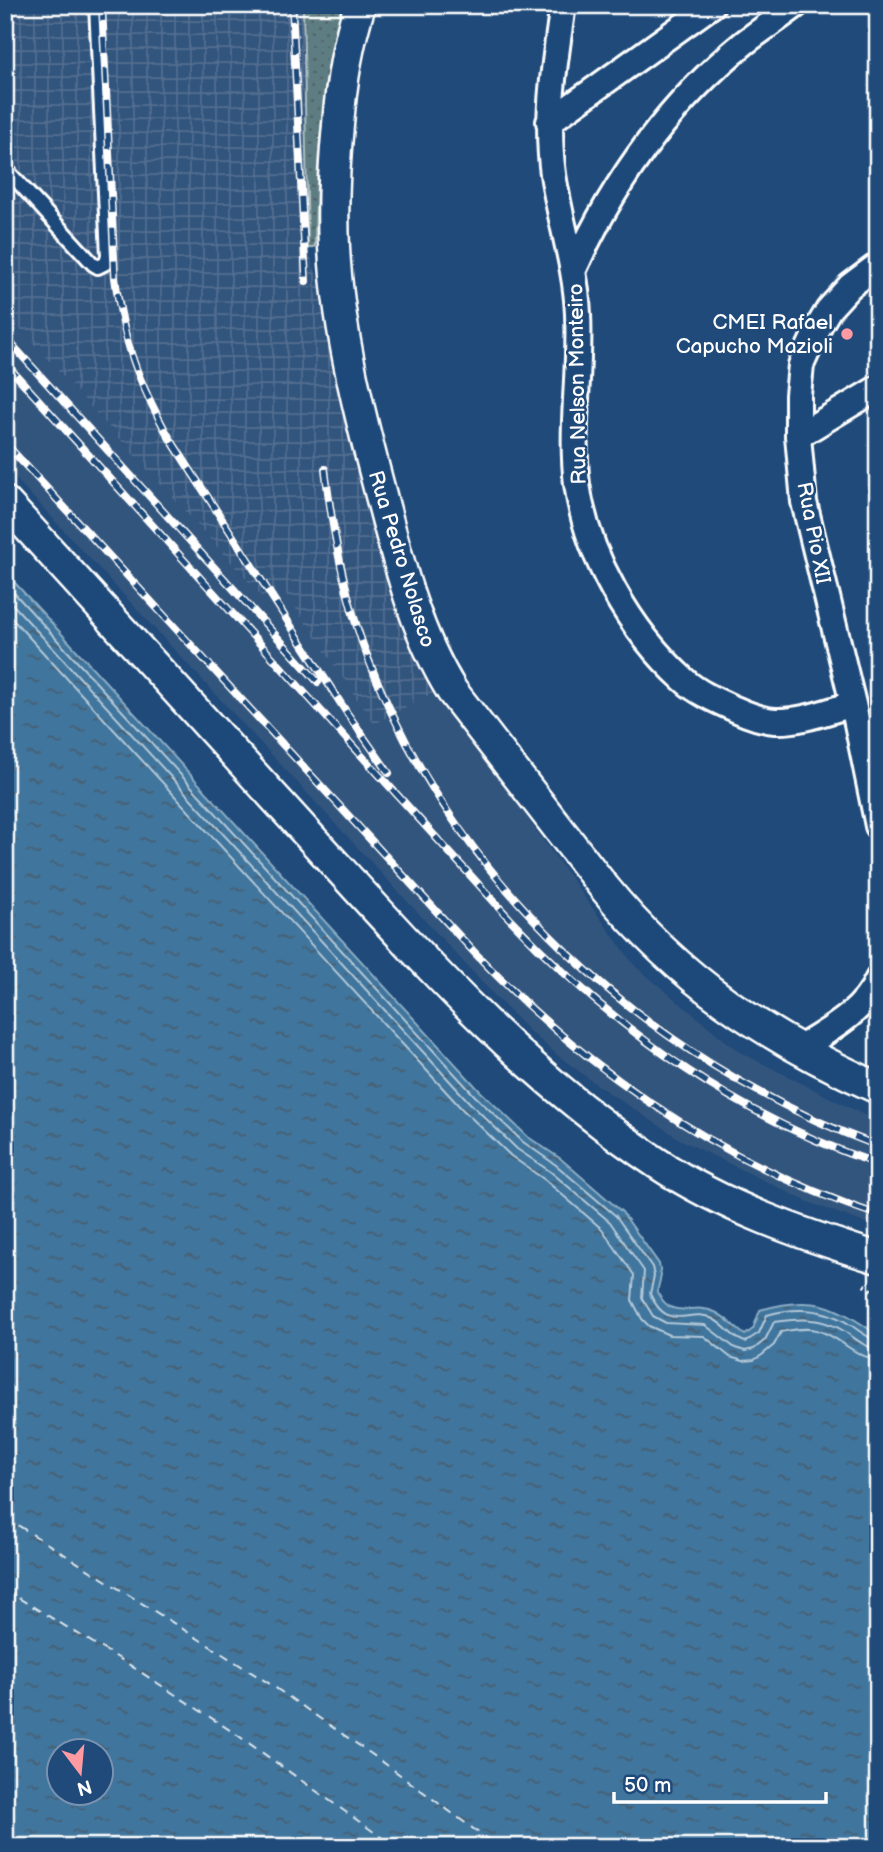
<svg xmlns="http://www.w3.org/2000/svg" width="883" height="1852" font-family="'Balsamiq Sans',sans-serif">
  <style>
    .built { fill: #33547d }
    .industrial { fill: url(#industrial-grid) }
    .park { fill: url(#park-dots); stroke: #aebec0; stroke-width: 2 }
    .water { fill: url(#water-ripples); stroke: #8cacc4; stroke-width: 2; fill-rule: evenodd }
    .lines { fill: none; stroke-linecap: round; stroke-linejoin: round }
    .shore { stroke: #b3c8d8; stroke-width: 2 }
    .ferry { stroke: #d9e3eb; stroke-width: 2; stroke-dasharray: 9 7; stroke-linecap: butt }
    .service-casing { stroke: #fff; stroke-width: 18 }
    .minor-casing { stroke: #fff; stroke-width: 30 }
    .tertiary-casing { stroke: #fff; stroke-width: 35 }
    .path { stroke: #fff; stroke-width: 4.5; stroke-dasharray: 2 5; stroke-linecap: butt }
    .service { stroke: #1f4a7a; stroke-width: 12 }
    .minor { stroke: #1f4a7a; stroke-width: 24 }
    .tertiary { stroke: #1f4a7a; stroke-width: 30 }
    .rail-casing { stroke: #fff; stroke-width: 8 }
    .rail { stroke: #1f4a7a; stroke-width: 5; stroke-dasharray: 16; stroke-linecap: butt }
    .poi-dot { fill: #ff9aa2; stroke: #1f4a7a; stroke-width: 2.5 }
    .labels { text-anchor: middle; stroke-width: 5; stroke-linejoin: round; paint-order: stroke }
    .poi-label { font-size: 21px; fill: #fff; stroke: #1f4a7a; text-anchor: end }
    .street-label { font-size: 21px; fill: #fff; stroke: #1f4a7a }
  </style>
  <defs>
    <pattern id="industrial-grid" width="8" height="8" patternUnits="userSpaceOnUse" patternTransform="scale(1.75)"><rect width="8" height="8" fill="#33547d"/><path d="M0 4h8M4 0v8" fill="none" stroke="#526e90"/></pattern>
    <pattern id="park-dots" width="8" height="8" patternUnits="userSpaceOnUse" patternTransform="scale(1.75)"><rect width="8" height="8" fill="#5d7d82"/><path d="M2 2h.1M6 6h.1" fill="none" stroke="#546467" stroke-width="1.8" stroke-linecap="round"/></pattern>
    <pattern id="water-ripples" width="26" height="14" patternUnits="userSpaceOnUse" patternTransform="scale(1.75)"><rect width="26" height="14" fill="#40759d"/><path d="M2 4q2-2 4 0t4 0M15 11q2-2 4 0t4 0" fill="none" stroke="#475e70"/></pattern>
  </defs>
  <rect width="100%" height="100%" fill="#1f4a7a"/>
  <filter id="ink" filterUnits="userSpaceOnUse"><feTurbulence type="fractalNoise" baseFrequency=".0143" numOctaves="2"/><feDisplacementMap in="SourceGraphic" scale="14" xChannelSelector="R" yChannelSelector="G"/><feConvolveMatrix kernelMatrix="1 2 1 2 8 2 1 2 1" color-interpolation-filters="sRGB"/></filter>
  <g filter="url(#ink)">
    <!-- built -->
    <path class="built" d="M 5,312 L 265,600 L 284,590 L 374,723 L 439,690 L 538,833 L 635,966 L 738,1051 L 878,1122 L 878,1228 L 808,1202 L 681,1140 L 600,1087 L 561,1058 L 528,1030 L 494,995 L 5,467 Z"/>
    <!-- industrial -->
    <path class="industrial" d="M 5,5 L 303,5 L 308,249 L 318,280 L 339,377 L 439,690 L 374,724 L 284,591 L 265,600 L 5,312 Z"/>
    <!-- park -->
    <path class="park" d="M 303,5 L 343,5 C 322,84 316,164 315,246 L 308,249 Z"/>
    <!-- water -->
    <path class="water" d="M 5,572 L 480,1091 L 528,1137 L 561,1159 L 622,1212 L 659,1264 L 661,1276 L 657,1292 C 674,1323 690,1301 715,1312 C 725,1316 735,1328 745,1335 L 753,1329 L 760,1310 C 814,1294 834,1305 878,1335 L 878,1847 L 5,1847 ZM 60,1750 L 102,1750 L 102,1792 L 60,1792 Z"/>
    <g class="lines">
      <!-- shore -->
      <path class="shore" d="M 5,583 L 475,1096 L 523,1142 L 556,1165 L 616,1216 L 652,1267 L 654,1276 L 650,1294 C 669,1335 689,1306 713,1319 C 725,1325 732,1338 745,1342 L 759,1333 L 767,1315 C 795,1307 824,1308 849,1324 C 858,1329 867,1339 878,1340
        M 5,596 L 469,1102 L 517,1149 L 551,1172 L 610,1222 L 644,1271 L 642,1298 L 653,1316 L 666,1323 L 705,1325 L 735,1348 L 745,1351 L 754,1349 L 765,1340 L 774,1322 C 799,1318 821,1317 844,1331 C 855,1338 865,1348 878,1349
        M 5,611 L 462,1109 L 511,1156 L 545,1180 L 602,1229 L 634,1275 L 632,1300 L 642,1319 L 649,1326 L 669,1335 L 704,1336 L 730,1357 L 743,1361 L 754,1360 L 762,1355 L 774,1345 L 781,1332 C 792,1330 805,1327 816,1330 C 839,1335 854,1358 878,1359"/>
      <!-- ferry -->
      <path class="ferry" d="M 5,1517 L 270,1684 L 380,1760 L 498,1847
        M 5,1590 L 125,1662 L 236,1734 L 395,1847"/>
      <!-- service casing -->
      <g class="service-casing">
        <path id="service" d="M 5,168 L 93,264 L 98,267 L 106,263 L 108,256 L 96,5"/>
      </g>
      <!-- minor casing -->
      <g class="minor-casing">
        <path id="minor" d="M 563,5 C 555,61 545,118 553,174 C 560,221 576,266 578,314 C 581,371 570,427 577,484 C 587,556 630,631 684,680 C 698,693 717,701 735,709 C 746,714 762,720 775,721 C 801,722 828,711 853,704
          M 549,122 L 712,5
          M 878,265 L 850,286 L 829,309 L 820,324 L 801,365 L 798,395 L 798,436 L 804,502 L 853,704 L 878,826
          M 574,269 C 614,181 669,104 744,43 C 761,30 779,18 796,5
          M 798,436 L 878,388
          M 799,1049 C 829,1030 863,1013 878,979"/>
      </g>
      <!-- tertiary casing -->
      <g class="tertiary-casing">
        <path id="tertiary" d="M 360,5 C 347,45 341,84 338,125 C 334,166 332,206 334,247 C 338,333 361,420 383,503 C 400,568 416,633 452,691 L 603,886 C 680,981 767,1038 878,1088
          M 5,502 C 108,615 211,728 314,841 C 419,956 526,1077 657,1163 C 723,1207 802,1234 878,1258"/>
      </g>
      <!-- path -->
      <path class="path" d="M 864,1285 L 878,1294"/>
      <!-- service -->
      <use href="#service" class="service"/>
      <!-- minor -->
      <use href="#minor" class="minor"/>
      <!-- tertiary -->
      <use href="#tertiary" class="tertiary"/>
      <!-- rail casing -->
      <g class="rail-casing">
        <path id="rail" d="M 102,5 L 115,278 C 124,343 137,380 169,437 L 347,713 L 389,773
          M 292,5 L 306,281
          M 5,337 L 318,682
          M 5,363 L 510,919 C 612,1027 735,1116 878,1164
          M 5,443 L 474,952 C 587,1071 721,1163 878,1215
          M 325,469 C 332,528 343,588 363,645 C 449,880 645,1059 878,1146"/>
      </g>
      <!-- rail -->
      <use href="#rail" class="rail"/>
    </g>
  </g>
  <!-- markers -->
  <circle class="poi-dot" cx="847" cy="334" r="7"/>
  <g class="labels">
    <!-- poi labels -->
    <g class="poi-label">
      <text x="833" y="329">CMEI Rafael<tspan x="833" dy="24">Capucho Mazioli</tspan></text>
    </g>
    <!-- street labels -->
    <g class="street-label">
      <text transform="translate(577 384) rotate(-91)" y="7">Rua Nelson Monteiro</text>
      <text transform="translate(814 533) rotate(79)" y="7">Rua Pio XII</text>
      <text transform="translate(402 559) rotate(73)" y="7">Rua Pedro Nolasco</text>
    </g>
  </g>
  <!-- margin -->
  <rect width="883" height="1852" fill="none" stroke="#1f4a7a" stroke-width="28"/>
  <rect x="14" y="14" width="855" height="1824" fill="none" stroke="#fff" stroke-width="2.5" filter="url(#ink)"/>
  <!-- north arrow -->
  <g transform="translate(80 1772) rotate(164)"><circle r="33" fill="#1f4a7a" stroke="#7992af" stroke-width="2"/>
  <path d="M0-5L12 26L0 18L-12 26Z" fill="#ff9aa2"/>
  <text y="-10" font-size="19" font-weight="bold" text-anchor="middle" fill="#ffffff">N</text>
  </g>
  <!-- scale -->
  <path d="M614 1792v10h212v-10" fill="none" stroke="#ffffff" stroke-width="3.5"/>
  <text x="624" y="1792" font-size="21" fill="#ffffff" stroke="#1f4a7a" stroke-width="5" paint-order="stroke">50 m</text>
</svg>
